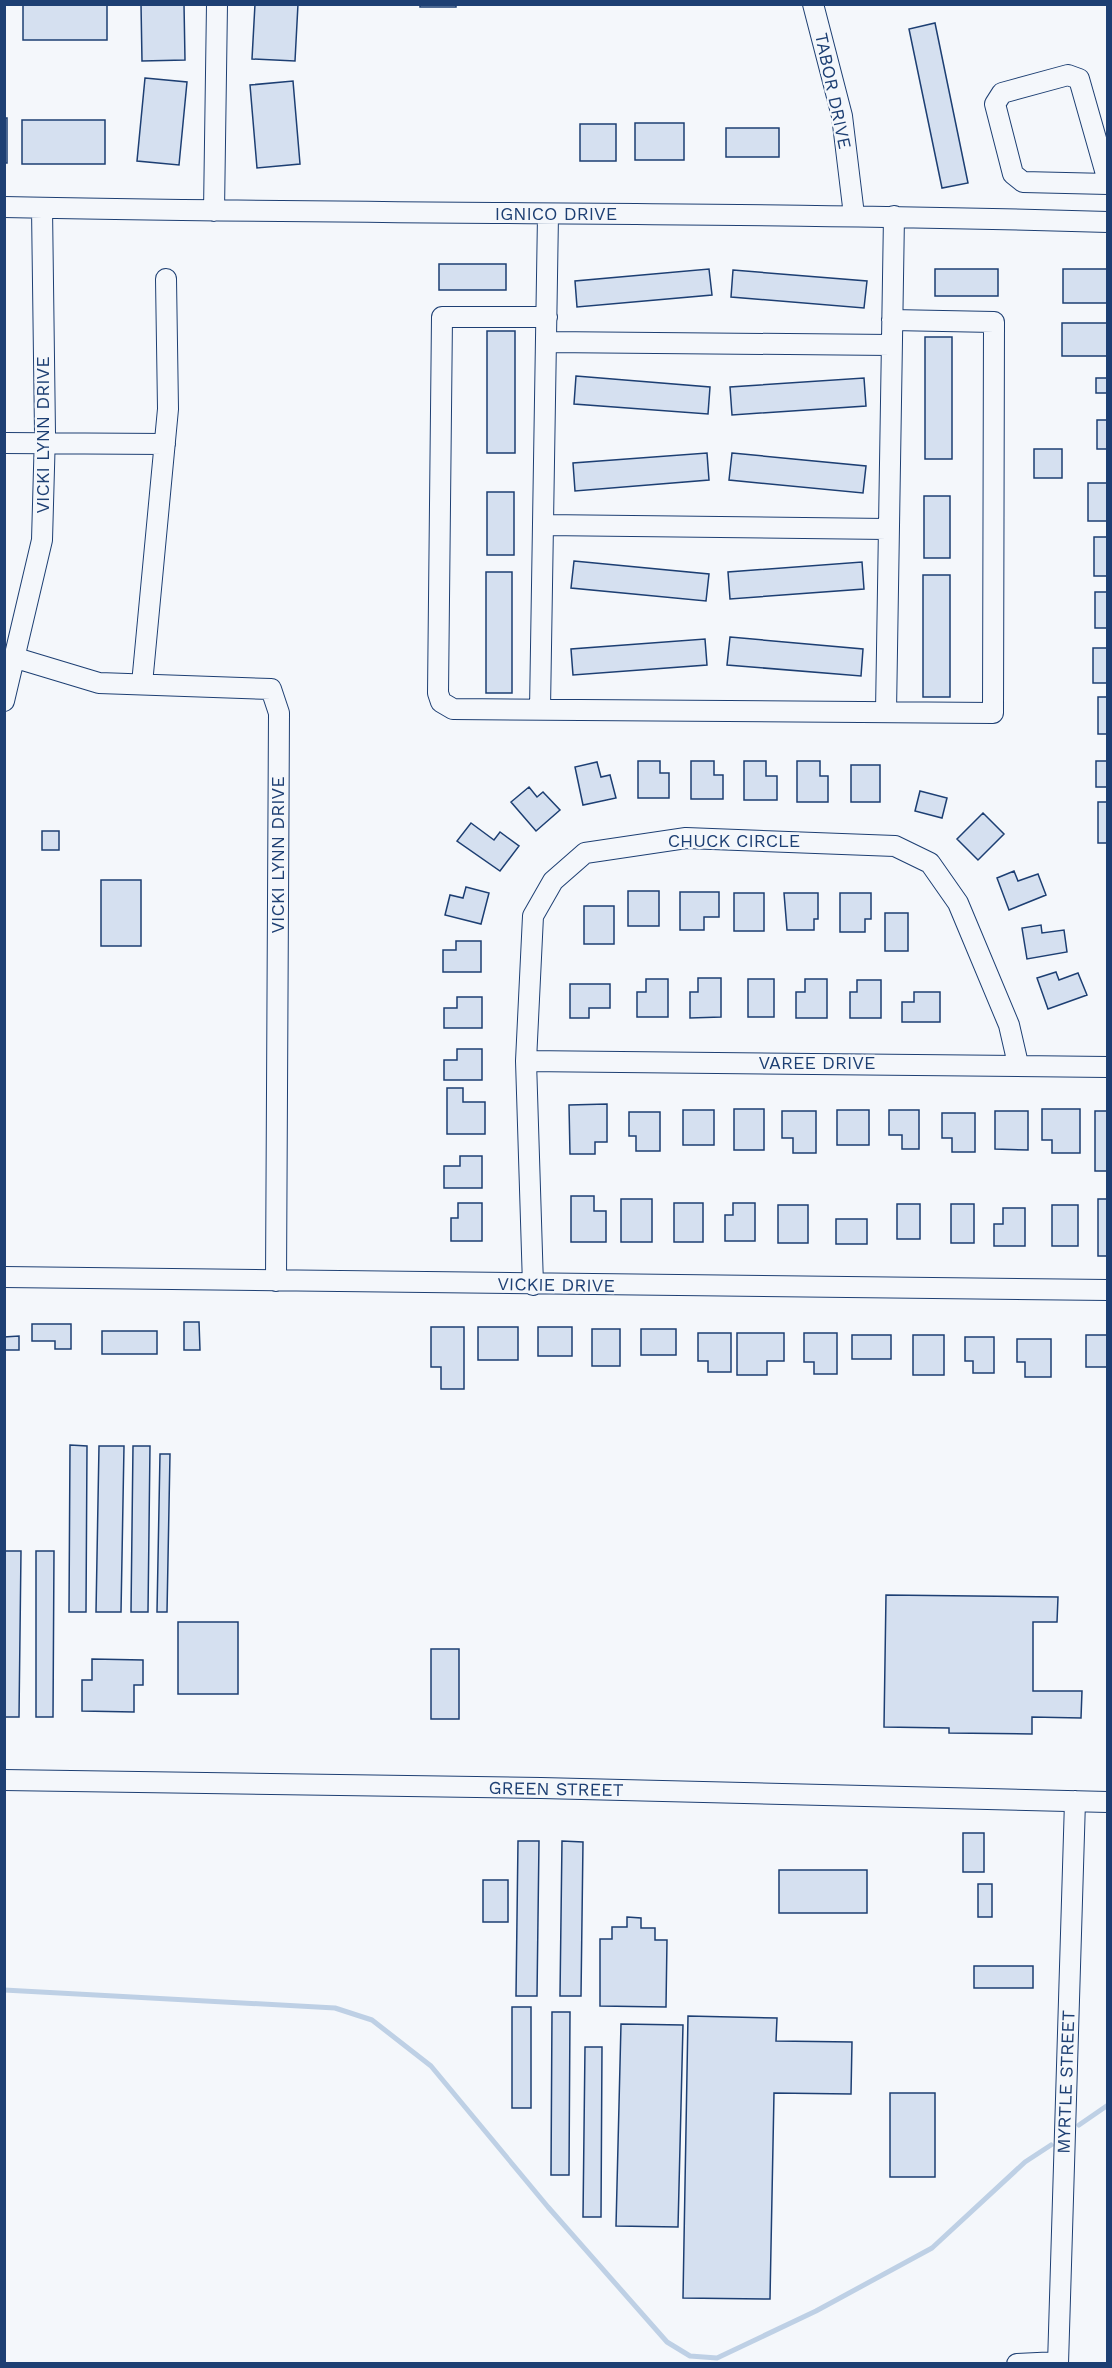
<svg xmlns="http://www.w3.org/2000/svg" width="1112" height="2368" font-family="'Work Sans',sans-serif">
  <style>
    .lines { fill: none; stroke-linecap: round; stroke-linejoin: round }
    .stream { stroke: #bed0e5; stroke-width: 5 }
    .building { fill: #d5e0f0; stroke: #1d3f73; stroke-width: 1.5 }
    .minor-casing { stroke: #1d3f73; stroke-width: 22 }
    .minor { stroke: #f4f7fb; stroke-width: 20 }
    .labels { text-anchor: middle; stroke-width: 4.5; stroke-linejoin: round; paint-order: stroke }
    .street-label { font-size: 18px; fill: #1d3f73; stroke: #f4f7fb }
  </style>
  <rect width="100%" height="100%" fill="#f4f7fb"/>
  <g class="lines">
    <!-- stream -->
    <path class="stream" d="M 4,1990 L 335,2008 L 372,2020 L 431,2066 L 548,2207 L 667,2342 L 690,2356 L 717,2358 L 816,2311 L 932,2248 L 1025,2162 L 1051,2145
      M 1079,2125 L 1108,2105"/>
  </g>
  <!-- building -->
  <path class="building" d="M 23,4 L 107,4 L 107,40 L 23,40 Z
    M 141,4 L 184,4 L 185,60 L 142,61 Z
    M 255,4 L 298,4 L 295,61 L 252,59 Z
    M 420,4 L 456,4 L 456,7 L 420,7 Z
    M 935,23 L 968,183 L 942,188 L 909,29 Z
    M 145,78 L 187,82 L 179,165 L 137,161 Z
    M 293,81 L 300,164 L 257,168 L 250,85 Z
    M 4,118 L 7,118 L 7,163 L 4,163 Z
    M 22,120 L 105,120 L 105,164 L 22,164 Z
    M 635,123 L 684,123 L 684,160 L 635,160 Z
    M 580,124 L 616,124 L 616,161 L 580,161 Z
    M 726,128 L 779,128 L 779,157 L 726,157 Z
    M 439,264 L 506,264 L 506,290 L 439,290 Z
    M 709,269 L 712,295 L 577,307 L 575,281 Z
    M 935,269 L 998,269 L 998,296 L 935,296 Z
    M 1063,269 L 1108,269 L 1108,303 L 1063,303 Z
    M 733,270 L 867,281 L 864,308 L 731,297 Z
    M 1062,323 L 1108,323 L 1108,356 L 1062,356 Z
    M 487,331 L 515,331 L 515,453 L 487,453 Z
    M 925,337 L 952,337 L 952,459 L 925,459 Z
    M 576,376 L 710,387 L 708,414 L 574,404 Z
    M 864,378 L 866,406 L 732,415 L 730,387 Z
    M 1096,378 L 1108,378 L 1108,393 L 1096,393 Z
    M 1097,420 L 1108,420 L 1108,449 L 1097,449 Z
    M 1034,449 L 1062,449 L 1062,478 L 1034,478 Z
    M 707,453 L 709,480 L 575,491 L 573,463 Z
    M 732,453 L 866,466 L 863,493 L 729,480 Z
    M 1088,483 L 1108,483 L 1108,521 L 1088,521 Z
    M 487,492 L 514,492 L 514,555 L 487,555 Z
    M 924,496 L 950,496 L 950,558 L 924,558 Z
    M 1094,537 L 1108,537 L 1108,576 L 1094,576 Z
    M 574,561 L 709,574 L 706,601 L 571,588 Z
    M 862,562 L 864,589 L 730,599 L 728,572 Z
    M 486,572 L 512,572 L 512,693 L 486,693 Z
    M 923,575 L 950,575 L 950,697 L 923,697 Z
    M 1095,592 L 1108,592 L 1108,628 L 1095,628 Z
    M 730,637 L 863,649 L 861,676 L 727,665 Z
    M 705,639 L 707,665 L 573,675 L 571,649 Z
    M 1093,648 L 1108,648 L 1108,683 L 1093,683 Z
    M 1098,697 L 1108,697 L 1108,734 L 1098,734 Z
    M 638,761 L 660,761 L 660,773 L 669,773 L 669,798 L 638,798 Z
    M 691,761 L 714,761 L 714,775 L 723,775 L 723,799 L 691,799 Z
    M 744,761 L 766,761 L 766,776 L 777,776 L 777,800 L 744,800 Z
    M 797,761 L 820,761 L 820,776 L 828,776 L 828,802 L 797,802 Z
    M 1096,761 L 1108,761 L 1108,787 L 1096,787 Z
    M 597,762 L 601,777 L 610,775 L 616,798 L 583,805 L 575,767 Z
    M 851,765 L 880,765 L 880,802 L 851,802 Z
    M 529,787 L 537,797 L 543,792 L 560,810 L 536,831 L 511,802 Z
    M 920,791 L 947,798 L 942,818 L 915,811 Z
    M 1098,802 L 1108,802 L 1108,843 L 1098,843 Z
    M 983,813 L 1004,834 L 978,860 L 957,839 Z
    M 471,823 L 494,840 L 500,832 L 519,846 L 500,871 L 457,841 Z
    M 42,831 L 59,831 L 59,850 L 42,850 Z
    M 1014,871 L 1018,881 L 1038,874 L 1046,895 L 1009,910 L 997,878 Z
    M 101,880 L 141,880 L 141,946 L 101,946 Z
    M 466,887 L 489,893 L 481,924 L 445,915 L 450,895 L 463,898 Z
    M 628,891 L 659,891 L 659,926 L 628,926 Z
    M 680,892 L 719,892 L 719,917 L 704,917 L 704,930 L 680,930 Z
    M 734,893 L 764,893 L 764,931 L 734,931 Z
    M 784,893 L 818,893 L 818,919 L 814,919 L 814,930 L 787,930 Z
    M 840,893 L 871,893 L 871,919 L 865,919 L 865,932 L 840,932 Z
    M 584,906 L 614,906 L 614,944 L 584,944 Z
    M 885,913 L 908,913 L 908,951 L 885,951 Z
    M 1041,925 L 1042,933 L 1064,930 L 1067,952 L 1027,959 L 1022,928 Z
    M 456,941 L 481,941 L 481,972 L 443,972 L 443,950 L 456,950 Z
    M 1056,972 L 1059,980 L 1078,973 L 1087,995 L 1048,1009 L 1037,978 Z
    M 698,978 L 721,978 L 721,1017 L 690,1018 L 690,992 L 698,992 Z
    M 646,979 L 668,979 L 668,1017 L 637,1017 L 637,992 L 646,992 Z
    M 748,979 L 774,979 L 774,1017 L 748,1017 Z
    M 805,979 L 827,979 L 827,1018 L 796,1018 L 796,992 L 805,992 Z
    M 857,980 L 881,980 L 881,1018 L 850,1018 L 850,992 L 857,992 Z
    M 570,984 L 610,984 L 610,1008 L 589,1008 L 589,1018 L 570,1018 Z
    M 914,992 L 940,992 L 940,1022 L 902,1022 L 902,1002 L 914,1002 Z
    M 457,997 L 482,997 L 482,1028 L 444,1028 L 444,1008 L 457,1008 Z
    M 457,1049 L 482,1049 L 482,1080 L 444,1080 L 444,1060 L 457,1060 Z
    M 447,1088 L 463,1088 L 463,1102 L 485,1102 L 485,1134 L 447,1134 Z
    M 607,1104 L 607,1142 L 595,1142 L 595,1154 L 570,1154 L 569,1105 Z
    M 734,1109 L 764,1109 L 764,1150 L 734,1150 Z
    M 1042,1109 L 1080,1109 L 1080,1153 L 1052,1153 L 1052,1140 L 1042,1140 Z
    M 683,1110 L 714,1110 L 714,1145 L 683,1145 Z
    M 837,1110 L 869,1110 L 869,1145 L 837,1145 Z
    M 889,1110 L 919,1110 L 919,1149 L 902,1149 L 902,1135 L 889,1135 Z
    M 782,1111 L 816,1111 L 816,1153 L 793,1153 L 793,1138 L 782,1138 Z
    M 995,1111 L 1028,1111 L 1028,1150 L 995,1149 Z
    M 1095,1111 L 1108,1111 L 1108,1171 L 1095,1171 Z
    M 629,1112 L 660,1112 L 660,1151 L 636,1151 L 636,1136 L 629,1136 Z
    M 942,1113 L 975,1113 L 975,1152 L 952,1152 L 952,1138 L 942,1138 Z
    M 460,1156 L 482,1156 L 482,1188 L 444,1188 L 444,1166 L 460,1166 Z
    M 571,1196 L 594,1196 L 594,1211 L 606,1211 L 606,1242 L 571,1242 Z
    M 621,1199 L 652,1199 L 652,1242 L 621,1242 Z
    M 1098,1199 L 1108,1199 L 1108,1256 L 1098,1256 Z
    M 458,1203 L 482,1203 L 482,1241 L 451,1241 L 451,1218 L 458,1218 Z
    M 674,1203 L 703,1203 L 703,1242 L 674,1242 Z
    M 733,1203 L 755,1203 L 755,1241 L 725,1241 L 725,1215 L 733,1215 Z
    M 897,1204 L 920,1204 L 920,1239 L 897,1239 Z
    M 951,1204 L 974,1204 L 974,1243 L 951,1243 Z
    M 778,1205 L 808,1205 L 808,1243 L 778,1243 Z
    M 1052,1205 L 1078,1205 L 1078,1246 L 1052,1246 Z
    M 1003,1208 L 1025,1208 L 1025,1246 L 994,1246 L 994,1224 L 1003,1224 Z
    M 836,1219 L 867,1219 L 867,1244 L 836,1244 Z
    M 184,1322 L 199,1322 L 200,1350 L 184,1350 Z
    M 32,1324 L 71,1324 L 71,1349 L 55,1349 L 55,1341 L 32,1341 Z
    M 431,1327 L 464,1327 L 464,1389 L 441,1389 L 441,1367 L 431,1367 Z
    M 478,1327 L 518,1327 L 518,1360 L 478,1360 Z
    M 538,1327 L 572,1327 L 572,1356 L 538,1356 Z
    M 592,1329 L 620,1329 L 620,1366 L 592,1366 Z
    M 641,1329 L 676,1329 L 676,1355 L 641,1355 Z
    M 102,1331 L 157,1331 L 157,1354 L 102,1354 Z
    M 698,1333 L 731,1333 L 731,1372 L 708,1372 L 708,1361 L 698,1361 Z
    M 737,1333 L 784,1333 L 784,1361 L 767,1361 L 767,1375 L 737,1375 Z
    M 804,1333 L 837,1333 L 837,1374 L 814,1374 L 814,1362 L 804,1362 Z
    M 852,1335 L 891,1335 L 891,1359 L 852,1359 Z
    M 913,1335 L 944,1335 L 944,1375 L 913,1375 Z
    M 1086,1335 L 1108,1335 L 1108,1367 L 1086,1367 Z
    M 19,1336 L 19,1350 L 4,1350 L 4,1337 Z
    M 965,1337 L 994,1337 L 994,1373 L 973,1373 L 973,1361 L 965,1361 Z
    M 1017,1339 L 1051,1339 L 1051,1377 L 1025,1377 L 1025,1362 L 1017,1362 Z
    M 70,1445 L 87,1446 L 86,1612 L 69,1612 Z
    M 99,1446 L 124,1446 L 121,1612 L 96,1612 Z
    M 133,1446 L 150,1446 L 148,1612 L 131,1612 Z
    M 160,1454 L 170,1454 L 167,1612 L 157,1612 Z
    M 4,1551 L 21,1551 L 19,1717 L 4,1717 Z
    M 36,1551 L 54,1551 L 53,1717 L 36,1717 Z
    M 886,1595 L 1058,1597 L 1057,1622 L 1033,1622 L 1033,1691 L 1082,1691 L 1081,1718 L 1032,1717 L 1032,1734 L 949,1733 L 949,1728 L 884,1727 Z
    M 178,1622 L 238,1622 L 238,1694 L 178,1694 Z
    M 431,1649 L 459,1649 L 459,1719 L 431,1719 Z
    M 92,1659 L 143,1660 L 143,1685 L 134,1685 L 134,1712 L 82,1711 L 82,1680 L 92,1680 Z
    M 963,1833 L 984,1833 L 984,1872 L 963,1872 Z
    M 518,1841 L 539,1841 L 537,1996 L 516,1996 Z
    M 562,1841 L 583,1842 L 581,1996 L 560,1996 Z
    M 779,1870 L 867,1870 L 867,1913 L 779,1913 Z
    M 483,1880 L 508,1880 L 508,1922 L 483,1922 Z
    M 978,1884 L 992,1884 L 992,1917 L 978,1917 Z
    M 627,1917 L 641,1918 L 641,1928 L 655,1928 L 655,1940 L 667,1940 L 666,2007 L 600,2006 L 600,1939 L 612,1939 L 612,1927 L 627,1927 Z
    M 974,1966 L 1033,1966 L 1033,1988 L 974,1988 Z
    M 512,2007 L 531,2007 L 531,2108 L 512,2108 Z
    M 552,2012 L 570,2012 L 569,2175 L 551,2175 Z
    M 688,2016 L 777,2018 L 776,2041 L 852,2042 L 851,2094 L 774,2093 L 770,2299 L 683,2298 Z
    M 621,2024 L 683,2025 L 678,2227 L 616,2226 Z
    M 585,2047 L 602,2047 L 601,2217 L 583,2217 Z
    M 890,2093 L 935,2093 L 935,2177 L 890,2177 Z"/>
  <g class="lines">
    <!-- minor casing -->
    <g class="minor-casing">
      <path id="minor" d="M 813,4 L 842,116 L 854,215
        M 1108,181 L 1079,79 L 1068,75 L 1002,93 L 995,104 L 1013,174 L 1023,182 L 1108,184
        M 4,207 C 372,215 740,211 1108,222
        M 214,211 L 217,4
        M 547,317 L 442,317 L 438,693 L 441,702 L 453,709 L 993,713 L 994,322 L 892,320
        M 548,342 L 891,345
        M 4,443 L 165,444
        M 544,525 L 887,529
        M 16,658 L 99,683 L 271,689 L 279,713 L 276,1281
        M 142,684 L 168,409 L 166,279
        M 4,701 L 42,540 L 45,433 L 42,208
        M 540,709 L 548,215
        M 886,712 L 894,216
        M 526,1061 L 1108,1067
        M 4,1277 L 1108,1290
        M 533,1285 L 526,1061 L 533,916 L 553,881 L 585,853 L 686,838 L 895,846 L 930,863 L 958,903 L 1009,1025 L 1018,1064
        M 4,1780 L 541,1788 L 1108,1802
        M 1017,2364 L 1058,2362
        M 1058,2364 L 1075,1801"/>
    </g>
    <!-- minor -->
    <use href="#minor" class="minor"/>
  </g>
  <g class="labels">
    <!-- street labels -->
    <g class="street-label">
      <text transform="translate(833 91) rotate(78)" y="6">TABOR DRIVE</text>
      <text x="556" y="220">IGNICO DRIVE</text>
      <text transform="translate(43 435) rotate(-90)" y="6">VICKI LYNN DRIVE</text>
      <text x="734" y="847">CHUCK CIRCLE</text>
      <text transform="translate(278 855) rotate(-90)" y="6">VICKI LYNN DRIVE</text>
      <text x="817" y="1069">VAREE DRIVE</text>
      <text transform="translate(556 1285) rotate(1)" y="6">VICKIE DRIVE</text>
      <text transform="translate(556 1789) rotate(1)" y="6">GREEN STREET</text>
      <text transform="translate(1066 2082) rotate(-88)" y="6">MYRTLE STREET</text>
    </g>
  </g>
  <!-- border -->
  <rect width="1112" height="2368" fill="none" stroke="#1d3f73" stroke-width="12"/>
</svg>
